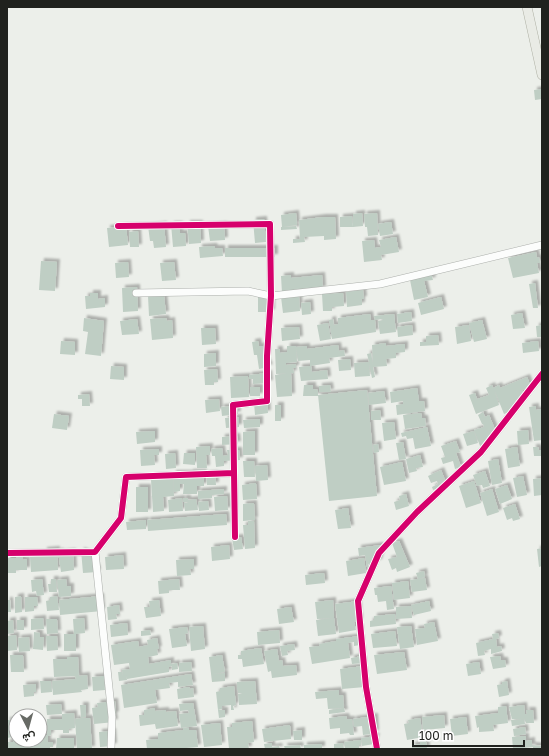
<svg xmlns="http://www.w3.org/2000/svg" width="549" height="756" font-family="'Golos Text',Vazirmatn,sans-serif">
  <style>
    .building { fill: #bfcec4; filter: url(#shadow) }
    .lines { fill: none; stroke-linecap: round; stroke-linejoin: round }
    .minor-casing { stroke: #adb0ac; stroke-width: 8 }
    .major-casing { stroke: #acaea2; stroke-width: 10 }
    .minor { stroke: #fcfdfc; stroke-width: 7 }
    .major { stroke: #e9ebe5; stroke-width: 9 }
    .cycleway-casing { stroke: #fff; stroke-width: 8 }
    .cycleway { stroke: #d6006c; stroke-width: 6 }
  </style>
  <defs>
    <filter id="shadow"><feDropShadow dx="3" dy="-3" stdDeviation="1" flood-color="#0004"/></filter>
  </defs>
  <rect width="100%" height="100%" fill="#ecefea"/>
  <!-- building -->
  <path class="building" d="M 541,89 L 542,99 L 535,100 L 534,90 Z
    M 296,213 L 297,225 L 282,227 L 281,215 Z
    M 362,213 L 363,226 L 353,227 L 353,214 Z
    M 377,213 L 378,235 L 368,236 L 367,227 L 365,227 L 364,214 Z
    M 352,216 L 353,227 L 340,227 L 340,217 Z
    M 323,217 L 335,217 L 336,239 L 324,240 L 324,236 L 304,237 L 305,242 L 293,243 L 293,239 L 300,239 L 299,220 Z
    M 264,219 L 266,242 L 255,243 L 253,220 Z
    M 391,222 L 393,234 L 380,236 L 378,224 Z
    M 187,223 L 200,223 L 201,243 L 189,244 Z
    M 164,224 L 166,247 L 154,248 L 153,241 L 150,241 L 148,226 Z
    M 171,224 L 180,224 L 180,233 L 185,233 L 186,246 L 173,247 Z
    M 224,224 L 225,240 L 210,241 L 208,226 Z
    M 126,226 L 128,245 L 109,247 L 107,228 Z
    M 296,226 L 297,229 L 281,230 L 281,227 Z
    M 138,231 L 139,247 L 130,247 L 129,232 Z
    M 396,237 L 399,252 L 381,255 L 382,260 L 364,262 L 362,241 L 374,240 L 375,248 L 381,247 L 379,240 Z
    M 214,246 L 215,248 L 222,248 L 223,256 L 200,258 L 199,247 Z
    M 225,248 L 275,248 L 275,257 L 225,257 Z
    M 536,252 L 537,258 L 539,257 L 540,263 L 537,263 L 539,273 L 513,278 L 508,258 Z
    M 41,261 L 57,262 L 55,291 L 39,290 Z
    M 128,262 L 129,277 L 116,278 L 115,263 Z
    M 174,262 L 176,280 L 162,281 L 160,263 Z
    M 431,273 L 433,280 L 424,281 L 428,297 L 414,300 L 410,280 Z
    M 291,275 L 291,278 L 322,275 L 323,289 L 282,293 L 281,276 Z
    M 535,283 L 538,308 L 533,308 L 529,284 Z
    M 137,287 L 138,311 L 123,312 L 122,288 Z
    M 363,290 L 364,299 L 362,299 L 362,305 L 347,307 L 346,292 Z
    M 90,293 L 98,293 L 98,299 L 105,298 L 105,307 L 86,309 L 85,296 L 90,296 Z
    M 343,293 L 344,306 L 332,307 L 332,311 L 323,311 L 322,294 Z
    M 164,295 L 166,314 L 149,316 L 148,296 Z
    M 258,296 L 272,299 L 272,312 L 258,312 Z
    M 299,296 L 300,311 L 283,313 L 281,297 Z
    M 441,297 L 444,309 L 421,315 L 418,303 Z
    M 310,302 L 311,314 L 302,315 L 301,303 Z
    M 411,312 L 412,321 L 398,323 L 397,314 Z
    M 522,313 L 525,328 L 513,329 L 511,315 Z
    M 370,314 L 371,320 L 375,320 L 374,316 L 394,314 L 396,332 L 380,334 L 378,321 L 383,320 L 382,319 L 375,320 L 376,332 L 332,339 L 329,320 L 333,319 L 334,325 L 338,324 L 338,318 Z
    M 84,318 L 104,321 L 101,356 L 85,354 L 88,332 L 83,331 Z
    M 166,318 L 167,321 L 172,320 L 173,338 L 152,340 L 150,319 Z
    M 137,319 L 139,334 L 122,335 L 120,321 Z
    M 482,320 L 487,339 L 474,342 L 469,323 Z
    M 328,323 L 331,339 L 320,341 L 317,325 Z
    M 412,325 L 413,335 L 398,337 L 397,327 Z
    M 469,325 L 471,341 L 457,344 L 455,327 Z
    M 542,325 L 542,337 L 537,337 L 536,326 Z
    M 299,327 L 300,339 L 282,341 L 281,328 Z
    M 201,328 L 215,328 L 216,344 L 202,345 Z
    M 438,335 L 439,345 L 420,346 L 420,342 L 426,342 L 426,336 Z
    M 61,341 L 75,342 L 75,355 L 60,354 Z
    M 258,341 L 259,346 L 263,346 L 264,355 L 270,367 L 259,369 L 257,355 L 254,355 L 252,342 Z
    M 538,341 L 539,351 L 523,353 L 522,343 Z
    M 386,343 L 386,346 L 405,344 L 405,352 L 396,353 L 396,358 L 386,359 L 387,366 L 373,367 L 375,377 L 372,378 L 369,364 L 370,376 L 355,377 L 354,363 L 369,362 L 367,354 L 371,353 L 373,364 L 372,345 Z
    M 338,345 L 339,351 L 344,350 L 345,356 L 329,358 L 330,363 L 310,366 L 310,360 L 298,361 L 296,347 L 307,346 L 307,349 Z
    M 287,346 L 296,346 L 297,362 L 286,363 L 286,365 L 296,364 L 296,368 L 293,368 L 294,373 L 276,374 L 275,349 L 280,349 L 280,353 L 287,352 Z
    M 216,353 L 216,366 L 204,367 L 204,354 Z
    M 350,359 L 351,370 L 339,371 L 338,360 Z
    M 111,366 L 124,367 L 124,380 L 110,379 Z
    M 311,366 L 312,372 L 327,370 L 328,379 L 301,381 L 299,367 Z
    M 217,369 L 218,382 L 214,382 L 214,385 L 205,385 L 204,370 Z
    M 269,373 L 270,383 L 253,384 L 253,379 L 249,379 L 249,375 Z
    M 291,373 L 292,396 L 277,397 L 275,375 Z
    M 248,376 L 249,397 L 231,398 L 230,377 Z
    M 527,377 L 531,387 L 522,390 L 525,397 L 514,402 L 517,409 L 504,414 L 494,389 L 499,405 L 476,414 L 469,395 L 475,393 L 477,399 L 489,395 L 486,388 L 492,385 L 493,388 L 499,385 L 500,388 Z
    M 304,385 L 313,385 L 313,389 L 318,390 L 318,396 L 303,396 Z
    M 330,385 L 331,392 L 319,392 L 319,386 Z
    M 250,387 L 260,387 L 260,396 L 250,396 Z
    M 417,388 L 419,401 L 424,401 L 425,411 L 397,415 L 396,405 L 403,404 L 403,401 L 391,403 L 390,392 Z
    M 367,390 L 377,496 L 329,501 L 318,395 Z
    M 384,391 L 386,403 L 369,405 L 368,393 Z
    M 89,394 L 90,406 L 82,406 L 82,399 L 78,399 L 78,395 Z
    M 219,399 L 220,411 L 206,413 L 205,400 Z
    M 267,400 L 268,413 L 255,415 L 254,403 Z
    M 275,405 L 281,405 L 281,421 L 275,421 Z
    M 237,406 L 238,414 L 222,416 L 221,407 Z
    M 536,406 L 536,410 L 542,409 L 542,440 L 534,441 L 529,407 Z
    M 380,410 L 381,420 L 371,420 L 371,411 Z
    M 483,412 L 485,417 L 489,415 L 497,434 L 488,437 L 490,442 L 480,446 L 474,430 L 484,427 L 483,424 L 482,424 L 478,415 Z
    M 421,413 L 422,418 L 425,418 L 426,426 L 405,429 L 403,415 Z
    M 54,414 L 69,416 L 67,430 L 52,428 Z
    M 239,417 L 239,427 L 226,428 L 225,418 Z
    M 260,419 L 260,427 L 244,428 L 243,420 Z
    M 394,422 L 396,439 L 384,441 L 382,423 Z
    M 427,427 L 431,446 L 415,449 L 413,438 L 407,439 L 406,436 L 402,437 L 401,433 Z
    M 528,430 L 529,444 L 518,445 L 517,431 Z
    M 155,431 L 155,442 L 137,444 L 136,432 Z
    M 255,431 L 255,455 L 243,455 L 243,432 Z
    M 474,431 L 478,443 L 467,446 L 463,434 Z
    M 237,436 L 238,444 L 222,445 L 222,437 Z
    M 456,441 L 460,452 L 456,453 L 461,467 L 455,469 L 453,461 L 443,464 L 441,458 L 445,457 L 441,446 Z
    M 403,442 L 406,459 L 420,455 L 423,467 L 416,468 L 417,471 L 409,473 L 406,459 L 399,460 L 396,443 Z
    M 378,444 L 379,452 L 374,453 L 373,445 Z
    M 210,446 L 210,455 L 206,455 L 207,468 L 197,468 L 196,447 Z
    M 517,447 L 520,466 L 508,468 L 505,449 Z
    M 533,447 L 538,447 L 539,450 L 542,450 L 542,456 L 534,456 Z
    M 222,448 L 223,456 L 228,455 L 227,450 L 239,450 L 240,460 L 224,461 L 224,466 L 216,467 L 215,456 L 212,456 L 211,449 Z
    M 159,449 L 159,455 L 154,455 L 155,465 L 141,466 L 140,450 Z
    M 175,453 L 176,468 L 166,469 L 165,454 Z
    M 184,453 L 195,453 L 195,465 L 183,464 Z
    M 498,459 L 502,483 L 492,485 L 488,461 Z
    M 243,461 L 254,461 L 255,477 L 244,477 Z
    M 402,462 L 406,481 L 384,485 L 380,467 Z
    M 267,465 L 268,480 L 256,481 L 255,466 Z
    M 441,470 L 447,485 L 433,490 L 432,487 L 438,484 L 437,481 L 431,483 L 428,476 Z
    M 485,471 L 490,486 L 483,488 L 482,485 L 477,486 L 473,475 Z
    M 190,472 L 204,472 L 204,486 L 197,486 L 197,494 L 183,494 L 184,484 L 180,484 L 180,491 L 174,492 L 173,473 L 190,473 L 190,478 Z
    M 215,473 L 216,485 L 207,485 L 206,474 Z
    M 523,476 L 527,495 L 517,497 L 513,478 Z
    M 173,478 L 174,496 L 163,497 L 164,511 L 153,512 L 151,480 Z
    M 542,478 L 542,495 L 534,496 L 533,479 Z
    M 474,481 L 481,503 L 466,508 L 459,486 Z
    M 256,483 L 257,499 L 243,500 L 242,485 Z
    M 507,485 L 512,499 L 500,504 L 495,489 Z
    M 136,487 L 148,487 L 148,512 L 136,512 Z
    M 224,489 L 224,494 L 212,495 L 212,498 L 198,499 L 198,491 Z
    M 492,489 L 499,512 L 487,516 L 480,493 Z
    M 406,494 L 409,506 L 396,510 L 394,502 L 400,500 L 399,496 Z
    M 227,496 L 228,510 L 215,511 L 214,497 Z
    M 182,498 L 183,511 L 169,512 L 168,500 Z
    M 183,498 L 188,498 L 188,500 L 196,499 L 198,510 L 185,511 L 184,503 L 189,502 L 183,502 Z
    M 208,501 L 209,510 L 199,511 L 198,502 Z
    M 254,503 L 255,520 L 243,521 L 243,504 Z
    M 515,504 L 520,519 L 513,521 L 512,518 L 507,520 L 503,508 Z
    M 348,508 L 351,528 L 338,529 L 335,510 Z
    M 226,514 L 227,525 L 148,531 L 147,520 Z
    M 146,520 L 146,529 L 127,530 L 126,522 Z
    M 248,521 L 254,521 L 255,548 L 245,549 L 243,525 L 248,525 Z
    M 241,537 L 243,549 L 234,550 L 232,538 Z
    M 399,541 L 410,567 L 397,572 L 396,568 L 392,570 L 388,559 L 397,557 L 392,543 Z
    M 229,545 L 230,559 L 212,561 L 211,547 Z
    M 381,545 L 382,550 L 379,562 L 368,564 L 370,573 L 368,573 L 365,555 L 359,556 L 358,548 Z
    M 542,548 L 542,566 L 539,567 L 537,549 Z
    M 57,549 L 58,570 L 31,572 L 30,557 L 44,556 L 44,550 Z
    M 81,550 L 92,554 L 98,572 L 83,573 Z
    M 58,551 L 61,551 L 61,557 L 62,552 L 73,551 L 74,570 L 61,572 Z
    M 23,554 L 23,560 L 27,559 L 27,570 L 16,570 L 16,573 L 7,573 L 7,558 L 16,558 L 16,555 Z
    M 123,555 L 124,569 L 106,570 L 105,557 Z
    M 364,558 L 366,573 L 348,576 L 346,561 Z
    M 194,559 L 194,569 L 190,569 L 191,575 L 177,576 L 176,560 Z
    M 424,571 L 425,577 L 418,579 L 416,573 Z
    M 324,573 L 325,583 L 306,585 L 305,575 Z
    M 425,578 L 427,590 L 412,592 L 410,580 Z
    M 42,579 L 44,595 L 37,596 L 36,591 L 32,592 L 31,580 Z
    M 51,579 L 56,579 L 57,592 L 49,592 L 48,584 L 51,584 Z
    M 66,579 L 67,586 L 71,586 L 71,596 L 59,597 L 57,580 Z
    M 179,579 L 180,590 L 169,590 L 169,593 L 159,594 L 158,581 Z
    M 408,581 L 410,598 L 394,600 L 392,583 Z
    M 391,586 L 394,609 L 387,610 L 386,601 L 378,602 L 377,595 L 375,595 L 374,588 Z
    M 21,596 L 22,612 L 15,613 L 15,597 Z
    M 57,596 L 59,610 L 47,611 L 46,601 L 50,600 L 50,597 Z
    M 101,596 L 102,611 L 60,615 L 59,600 Z
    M 25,597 L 37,597 L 38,606 L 34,606 L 34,611 L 25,612 Z
    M 7,600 L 10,600 L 11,612 L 7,612 Z
    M 159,600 L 161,616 L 146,618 L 144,607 L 150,607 L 149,601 Z
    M 333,600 L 334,618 L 317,619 L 315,602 Z
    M 358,601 L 360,621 L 354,622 L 356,630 L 339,633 L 335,604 Z
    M 429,601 L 431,611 L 414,615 L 411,605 Z
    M 119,605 L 120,614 L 116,614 L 117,619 L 108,620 L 107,607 Z
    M 411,606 L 412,618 L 396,619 L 396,607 Z
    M 291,607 L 294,622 L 279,624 L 277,609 Z
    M 395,614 L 396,624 L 370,627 L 370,621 L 374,620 L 374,616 Z
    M 43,618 L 44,629 L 31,630 L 31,619 Z
    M 84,618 L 85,633 L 76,634 L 76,651 L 64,651 L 64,634 L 74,634 L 73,619 Z
    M 334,618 L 336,634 L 318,636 L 316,620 Z
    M 46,619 L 57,619 L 58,633 L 47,634 Z
    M 13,620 L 14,633 L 7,634 L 7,621 Z
    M 17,620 L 24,620 L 24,630 L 17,630 Z
    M 434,622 L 438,641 L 417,645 L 415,629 L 425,628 L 424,624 Z
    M 127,623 L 128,635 L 111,637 L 110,625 Z
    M 203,626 L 205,649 L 191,651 L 189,627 Z
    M 411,626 L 414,647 L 400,649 L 397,627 Z
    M 187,627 L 188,633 L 185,634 L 187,646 L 172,648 L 169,629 Z
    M 150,630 L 151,635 L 141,636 L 141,631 Z
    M 279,630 L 280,643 L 258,645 L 257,632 Z
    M 395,631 L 397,646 L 373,648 L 371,634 Z
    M 34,632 L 40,633 L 40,637 L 44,637 L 43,650 L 33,649 Z
    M 498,633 L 499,638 L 496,639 L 497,647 L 501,646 L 502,651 L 491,654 L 491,649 L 484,651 L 485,655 L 478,656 L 476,643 L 493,639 L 492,634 Z
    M 16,635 L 17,650 L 7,651 L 7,636 Z
    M 46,636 L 57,636 L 58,650 L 47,651 Z
    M 360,636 L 360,645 L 354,646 L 354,642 L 348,643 L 350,658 L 312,664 L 309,647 L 320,646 L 319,644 L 336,641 L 336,639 Z
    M 29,637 L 30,651 L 19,652 L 18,638 Z
    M 157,638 L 159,649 L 157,649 L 158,655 L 148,657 L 149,664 L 171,660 L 171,664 L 177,663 L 178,669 L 172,670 L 172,666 L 169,667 L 169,672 L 127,679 L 126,674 L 127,680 L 119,681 L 118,672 L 122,672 L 123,676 L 122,670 L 130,669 L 129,663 L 114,665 L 111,645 L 138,641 L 139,647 L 148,645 L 147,640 Z
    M 294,644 L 295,650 L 287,651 L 288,655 L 282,656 L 280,646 Z
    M 261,648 L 264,664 L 243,667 L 242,659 L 238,659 L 238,655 L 241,655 L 241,651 Z
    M 277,649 L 279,661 L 282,660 L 284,672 L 283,666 L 296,665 L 297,675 L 272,678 L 271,671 L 268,672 L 264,651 Z
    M 404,652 L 407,670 L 377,674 L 374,655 Z
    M 10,655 L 23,655 L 24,672 L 11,672 Z
    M 222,655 L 225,672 L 214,674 L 225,673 L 225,681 L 212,682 L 209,657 Z
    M 362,656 L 363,663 L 352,664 L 351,658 Z
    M 500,656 L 501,660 L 505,660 L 506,667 L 493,669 L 490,657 Z
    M 67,657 L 78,657 L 79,676 L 87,675 L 88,689 L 81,690 L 82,692 L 53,695 L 52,681 L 76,679 L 75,676 L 54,677 L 53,659 L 67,659 Z
    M 191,662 L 192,671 L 179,672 L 179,663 Z
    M 479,662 L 481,674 L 468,676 L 466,664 Z
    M 363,666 L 365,687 L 342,689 L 340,669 Z
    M 191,674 L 193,685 L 178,687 L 178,682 L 169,683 L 170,688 L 155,690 L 157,703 L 124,708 L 121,685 Z
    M 104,676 L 105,690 L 93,691 L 92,677 Z
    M 40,681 L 51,681 L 52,692 L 41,693 Z
    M 255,681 L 257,704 L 239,705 L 238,694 L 243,693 L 238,693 L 238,690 L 242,690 L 237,690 L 237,682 Z
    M 507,681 L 509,695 L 499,697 L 497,685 L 502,684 L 502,682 Z
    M 36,684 L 36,692 L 34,692 L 34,696 L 24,697 L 23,685 Z
    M 234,686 L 236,705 L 233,706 L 234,710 L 231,710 L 231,705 L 222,706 L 222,709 L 218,710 L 216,692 L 220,691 L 220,688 Z
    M 189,687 L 190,689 L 193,688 L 194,697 L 178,699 L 177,689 Z
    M 339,690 L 339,695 L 343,695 L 344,708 L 328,709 L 327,698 L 316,699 L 315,692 Z
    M 115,701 L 116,714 L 114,715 L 115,722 L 94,724 L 92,708 L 98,707 L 97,703 Z
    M 193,703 L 197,726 L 181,728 L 179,714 L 189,713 L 188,710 L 180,711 L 179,704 Z
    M 61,704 L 62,714 L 47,715 L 46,705 Z
    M 80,705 L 86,705 L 86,717 L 81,718 Z
    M 524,705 L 525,714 L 527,714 L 526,710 L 533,710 L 534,723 L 526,723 L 524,718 L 525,724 L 512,726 L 511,720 L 523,719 L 512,719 L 509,707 Z
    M 506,706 L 508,723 L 493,725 L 494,731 L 479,732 L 479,727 L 477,728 L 475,716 L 498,713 L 498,707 Z
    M 155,708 L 155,711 L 166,710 L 166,712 L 176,711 L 178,726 L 156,729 L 155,724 L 140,726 L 139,715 L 144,715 L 144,710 Z
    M 344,708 L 345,712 L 329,714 L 329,710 Z
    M 218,710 L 225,710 L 225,717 L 219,718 Z
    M 74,713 L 75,728 L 69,729 L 69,733 L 63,733 L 63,730 L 51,730 L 51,735 L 48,736 L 48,742 L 53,742 L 53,747 L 50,747 L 50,749 L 7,749 L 7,742 L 13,742 L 13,737 L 7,738 L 7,720 L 16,720 L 16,740 L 40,740 L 40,735 L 47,735 L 47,719 L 62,719 L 62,714 Z
    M 444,715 L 445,728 L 423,730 L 422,717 Z
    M 346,716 L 347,719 L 352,719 L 354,735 L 350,735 L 349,733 L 340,734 L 340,728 L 330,729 L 329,718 Z
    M 375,716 L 376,733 L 363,735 L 362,726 L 354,727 L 353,719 Z
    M 466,717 L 468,734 L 452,736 L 450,719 Z
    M 82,718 L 90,718 L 92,749 L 77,749 L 75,719 Z
    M 420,718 L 423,737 L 407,740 L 404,724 L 409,723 L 408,720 Z
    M 252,721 L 254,742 L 248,743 L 249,749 L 229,749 L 227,727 L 232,727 L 232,723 Z
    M 220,723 L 222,745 L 204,747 L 201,725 Z
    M 290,725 L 291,739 L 264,742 L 262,729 Z
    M 525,727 L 526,734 L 514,736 L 513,729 Z
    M 183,728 L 189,728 L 189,730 L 196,730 L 198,747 L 175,749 L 147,749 L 146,740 L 158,739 L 158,733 L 183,730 Z
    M 302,730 L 302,740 L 294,740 L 293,731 Z
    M 113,731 L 114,746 L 100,747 L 99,732 Z
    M 377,736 L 374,744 L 362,746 L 361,738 Z
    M 526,736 L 526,741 L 532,740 L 532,745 L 542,746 L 542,749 L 533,749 L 533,747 L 513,749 L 512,737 Z
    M 57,738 L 74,738 L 74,749 L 56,749 Z
    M 426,739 L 427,749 L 412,749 L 412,745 L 420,744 L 420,740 Z
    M 361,740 L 361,745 L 359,745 L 359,749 L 345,749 L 344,742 Z
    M 272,743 L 272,747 L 279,746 L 280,749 L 265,749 L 264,744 Z
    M 343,743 L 344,749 L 334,749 L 334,744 Z
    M 322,744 L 322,749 L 304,749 L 304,745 Z
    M 300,745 L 301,749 L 285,749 L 284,746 Z"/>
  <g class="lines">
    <!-- minor casing -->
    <g class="minor-casing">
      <path id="minor" d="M 118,226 L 270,224 L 271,296 L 267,356 L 267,401 L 233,405 L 235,537
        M 136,293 L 248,291 L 271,296 L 380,284 L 542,245
        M 95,552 L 112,717 L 111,749
        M 7,553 L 95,552 L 121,518 L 126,477 L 234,473
        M 377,749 L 366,687 L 358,601 L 379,553 L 417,512 L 481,452 L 542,374"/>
    </g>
    <!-- major casing -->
    <g class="major-casing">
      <path id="major" d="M 527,7 L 542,75"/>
    </g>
    <!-- minor -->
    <use href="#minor" class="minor"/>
    <!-- major -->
    <use href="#major" class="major"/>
    <!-- cycleway casing -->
    <g class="cycleway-casing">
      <path id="cycleway" d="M 118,226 L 270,224 L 271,296 L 267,356 L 267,401 L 233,405 L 235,537
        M 7,553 L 95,552 L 121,518 L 126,477 L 234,473
        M 377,749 L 366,687 L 358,601 L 379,553 L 417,512 L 481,452 L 542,374"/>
    </g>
    <!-- cycleway -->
    <use href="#cycleway" class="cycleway"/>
  </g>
  <!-- border -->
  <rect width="549" height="756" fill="none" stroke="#20221e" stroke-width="16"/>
  <!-- north arrow -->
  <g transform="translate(28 728) rotate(174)"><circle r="19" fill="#ffffff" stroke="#a6a7a5"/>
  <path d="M0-3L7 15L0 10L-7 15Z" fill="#676a65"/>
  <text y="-6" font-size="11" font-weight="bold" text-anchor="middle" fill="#20221e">ش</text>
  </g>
  <!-- scale -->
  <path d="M413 740v6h111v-6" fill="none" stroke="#20221e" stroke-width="2"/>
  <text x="419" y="740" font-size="12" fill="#20221e" stroke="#ffffff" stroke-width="3" paint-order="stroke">100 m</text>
</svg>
